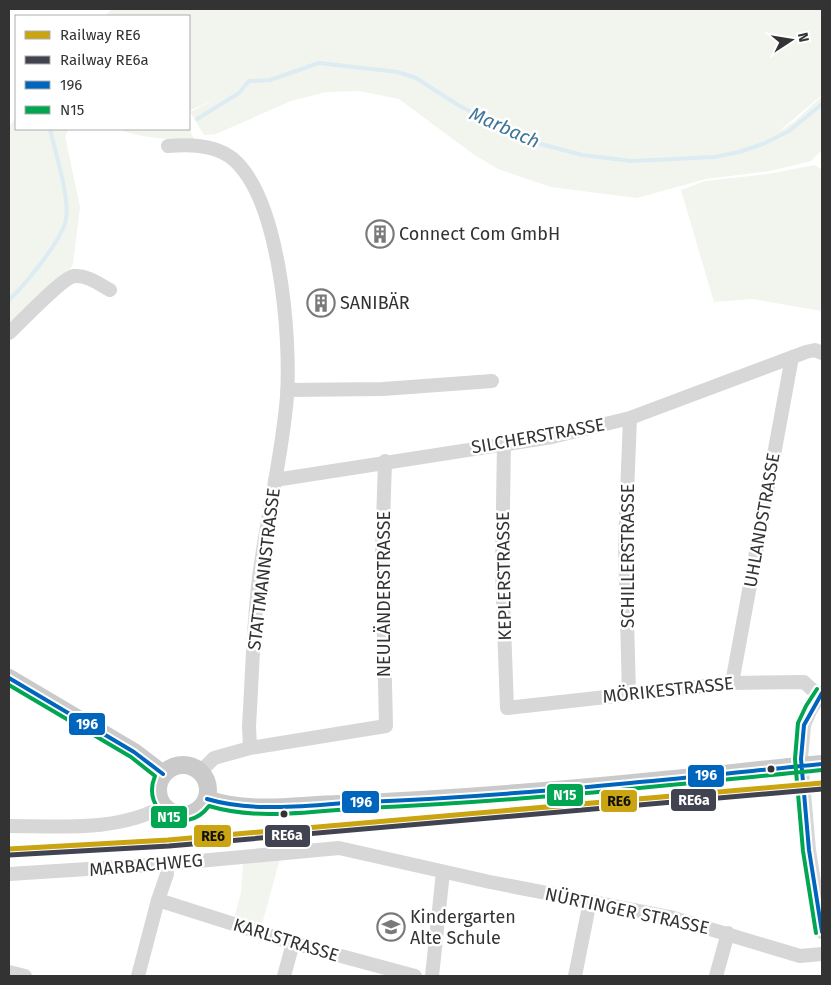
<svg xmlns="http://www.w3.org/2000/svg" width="831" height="985" font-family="'Fira Sans',sans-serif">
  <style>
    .green { fill: #f1f5ed }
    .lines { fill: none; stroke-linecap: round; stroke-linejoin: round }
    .stream { stroke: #ddebf3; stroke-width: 4 }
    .minor { stroke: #d7d7d7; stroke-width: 14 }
    .major { stroke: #cacaca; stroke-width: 18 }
    .major-bridge { stroke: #cacaca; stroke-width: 18 }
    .bus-1-casing { stroke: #fff; stroke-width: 8 }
    .bus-2-casing { stroke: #fff; stroke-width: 8 }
    .bus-1 { stroke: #0065bd; stroke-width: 4 }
    .bus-2 { stroke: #00a651; stroke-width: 4 }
    .rail-1-casing { stroke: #fff; stroke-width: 9 }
    .rail-2-casing { stroke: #fff; stroke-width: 9 }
    .rail-1 { stroke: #caa411; stroke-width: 5 }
    .rail-2 { stroke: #424351; stroke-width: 5 }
    .bus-dot { fill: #333; stroke: #fff; stroke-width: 2 }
    .labels { text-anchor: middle; stroke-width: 5; stroke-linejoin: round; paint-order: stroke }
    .poi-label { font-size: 18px; fill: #333; stroke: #fff; text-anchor: start }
    .street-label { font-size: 18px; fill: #333; stroke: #fff }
    .water-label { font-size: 19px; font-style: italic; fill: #3f7597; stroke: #fff }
    .line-badge { stroke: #fff; stroke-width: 2 }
    .badge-label { font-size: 14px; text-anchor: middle; font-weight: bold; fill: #fff }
    .pale-badge-label { font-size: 14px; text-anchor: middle; font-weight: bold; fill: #111 }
  </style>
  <rect width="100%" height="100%" fill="#fff"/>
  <!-- green -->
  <path class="green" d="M 111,9 L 822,9 L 822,95 L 777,133 L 795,121 L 822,96 L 822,150 L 811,161 L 770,171 L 706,179 L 637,198 L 551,187 L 498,169 L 473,154 L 399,99 L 359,91 L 326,92 L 291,101 L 216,134 L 204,135 L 190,112 L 218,98 L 189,111 L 189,16 L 106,16 Z
    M 16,117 L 16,129 L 69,129 L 65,136 L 80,207 L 73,264 L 66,276 L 9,329 L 9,127 Z
    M 118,129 L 189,129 L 194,139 C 170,140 140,138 118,129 Z
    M 815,165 L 822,170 L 822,311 L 752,299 L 714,302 L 681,190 L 705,181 L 768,174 Z
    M 280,859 L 262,924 L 234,918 L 241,893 L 243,863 Z"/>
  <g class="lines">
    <!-- stream -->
    <path class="stream" d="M 197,119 L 239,93 L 249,81 L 270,80 L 319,63 L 398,72 L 416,78 L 458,105 L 522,139 L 582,155 L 632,161 L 714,157 L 739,152 L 763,144 L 789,131 L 822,104
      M 9,300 C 24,286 63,239 66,219 C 70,198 55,151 50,129"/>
    <!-- minor -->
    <path class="minor" d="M 168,146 C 189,144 215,144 233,159 C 280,199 291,337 287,396 C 282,460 265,523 258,586 C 253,633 252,679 249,726 L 250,748
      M 9,333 C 20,323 62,278 74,276 C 87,275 99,284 110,290
      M 287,390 L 383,389 L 492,381
      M 504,443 L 502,571 L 507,708 L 732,683 L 804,682 L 819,696
      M 275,480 L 552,437 L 630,418 L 806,352 L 815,350 L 822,353
      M 732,683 L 792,357
      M 822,693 L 811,709 L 804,725 L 801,759 L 809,850 L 822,932
      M 629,694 L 625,544 L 630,418
      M 201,771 L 214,758 L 250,748 L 386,726 L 382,554 L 385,461
      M 9,826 C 60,826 118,832 164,806
      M 9,874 L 166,864 L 339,848 L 490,882 L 670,917 L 800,956 L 822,954
      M 158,900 L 293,943 L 415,976
      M 9,972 L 25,976
      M 138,976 L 158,900 L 167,874 L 166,864
      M 284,976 L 293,943
      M 432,976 L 443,872
      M 575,976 L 590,901
      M 716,976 L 728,933"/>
    <!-- major -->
    <path class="major" d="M 9,678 L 134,752 L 163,774
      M158 790a25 25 0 1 1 50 0a25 25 0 1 1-50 0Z
      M 207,799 C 247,814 297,805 339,804 C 489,798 640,783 789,767"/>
    <!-- major-bridge -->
    <path class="major-bridge" d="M 789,767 L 822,764"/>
    <!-- bus-1 casing -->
    <g class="bus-1-casing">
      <path id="bus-1" d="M 9,678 L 134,752 L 163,774
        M 822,693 L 804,725 L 801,759 L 809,850 L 822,932
        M 207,799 C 258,814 312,804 365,802 C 518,796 670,779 822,764"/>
    </g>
    <!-- bus-2 casing -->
    <g class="bus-2-casing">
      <path id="bus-2" d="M 9,685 L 131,757 L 155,776 C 140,812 185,838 209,806 C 259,821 313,811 363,808 C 517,802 669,785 822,770
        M 816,933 L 803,851 L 795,759 L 798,723 L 806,706 L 817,689"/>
    </g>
    <!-- bus-1 -->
    <use href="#bus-1" class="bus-1"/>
    <!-- bus-2 -->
    <use href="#bus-2" class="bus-2"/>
    <!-- rail-1 casing -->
    <g class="rail-1-casing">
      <path id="rail-1" d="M 9,849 L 168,840 L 822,783"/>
    </g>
    <!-- rail-2 casing -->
    <g class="rail-2-casing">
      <path id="rail-2" d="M 9,855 L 169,846 L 822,789"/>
    </g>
    <!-- rail-1 -->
    <use href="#rail-1" class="rail-1"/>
    <!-- rail-2 -->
    <use href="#rail-2" class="rail-2"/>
  </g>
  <!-- icons -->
  <defs>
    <g id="building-ring" transform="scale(1.4375)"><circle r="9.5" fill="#fff" stroke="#7a7a7a" stroke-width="1.5"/><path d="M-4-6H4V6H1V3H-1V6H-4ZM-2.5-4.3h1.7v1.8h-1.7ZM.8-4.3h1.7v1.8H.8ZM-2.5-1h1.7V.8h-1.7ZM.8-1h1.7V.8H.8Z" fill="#7a7a7a"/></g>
    <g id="school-ring" transform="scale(1.4375)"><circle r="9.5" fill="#fff" stroke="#7a7a7a" stroke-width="1.5"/><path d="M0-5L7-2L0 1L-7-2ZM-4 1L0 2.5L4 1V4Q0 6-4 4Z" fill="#7a7a7a"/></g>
  </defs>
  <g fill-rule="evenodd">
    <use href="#building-ring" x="380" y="234"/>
    <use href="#building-ring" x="321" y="303"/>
    <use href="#school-ring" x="391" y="927"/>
  </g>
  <!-- markers -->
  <g class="bus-dot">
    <circle cx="771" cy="769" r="4.5"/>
    <circle cx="284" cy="814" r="4.5"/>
  </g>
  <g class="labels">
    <!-- poi labels -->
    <g class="poi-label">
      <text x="399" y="240">Connect Com GmbH</text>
      <text x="340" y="309">SANIBÄR</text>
      <text x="410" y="923">Kindergarten<tspan x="410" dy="21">Alte Schule</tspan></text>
    </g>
    <!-- street labels -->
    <g class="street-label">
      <text transform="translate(538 436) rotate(-10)" y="6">SILCHERSTRASSE</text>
      <text transform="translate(762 520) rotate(-80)" y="6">UHLANDSTRASSE</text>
      <text transform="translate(628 556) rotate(-90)" y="6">SCHILLERSTRASSE</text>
      <text transform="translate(264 569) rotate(-83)" y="6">STATTMANNSTRASSE</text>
      <text transform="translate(504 576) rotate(-91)" y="6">KEPLERSTRASSE</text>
      <text transform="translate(384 594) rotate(-90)" y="6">NEULÄNDERSTRASSE</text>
      <text transform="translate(668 690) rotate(-6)" y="6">MÖRIKESTRASSE</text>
      <text transform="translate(146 865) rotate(-5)" y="6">MARBACHWEG</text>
      <text transform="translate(627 911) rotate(12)" y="6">NÜRTINGER STRASSE</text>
      <text transform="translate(286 940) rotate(17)" y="6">KARLSTRASSE</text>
    </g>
    <!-- water labels -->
    <g class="water-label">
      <text transform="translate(505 127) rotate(24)" y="7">Marbach</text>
    </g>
  </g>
  <g class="line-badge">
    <rect x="68" y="712" width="38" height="24" rx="5" fill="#0065bd"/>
    <rect x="687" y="764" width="38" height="24" rx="5" fill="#0065bd"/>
    <rect x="546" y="783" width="38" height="24" rx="5" fill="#00a651"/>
    <rect x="670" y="788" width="47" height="24" rx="5" fill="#424351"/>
    <rect x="600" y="789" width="38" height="24" rx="5" fill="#caa411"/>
    <rect x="341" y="790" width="39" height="24" rx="5" fill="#0065bd"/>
    <rect x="150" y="805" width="38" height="24" rx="5" fill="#00a651"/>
    <rect x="264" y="824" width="47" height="24" rx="5" fill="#424351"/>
    <rect x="193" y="824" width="39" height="24" rx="5" fill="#caa411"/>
  </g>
  <g class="badge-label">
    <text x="87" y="729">196</text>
    <text x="706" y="780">196</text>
    <text x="565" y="800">N15</text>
    <text x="694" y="805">RE6a</text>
    <text x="361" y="807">196</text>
    <text x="169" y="822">N15</text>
    <text x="287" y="840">RE6a</text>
  </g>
  <g class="pale-badge-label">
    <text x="619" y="806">RE6</text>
    <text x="213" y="841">RE6</text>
  </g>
  <!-- border -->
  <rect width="831" height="985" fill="none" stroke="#333333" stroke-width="20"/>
  <!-- legend -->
  <rect x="15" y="15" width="175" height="115" fill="#ffffff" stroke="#adadad"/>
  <rect x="25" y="31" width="25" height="8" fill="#caa411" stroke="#adadad"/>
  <text x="60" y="40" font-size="15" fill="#333333">Railway RE6</text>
  <rect x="25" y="56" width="25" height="8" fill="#424351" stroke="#adadad"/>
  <text x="60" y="65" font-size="15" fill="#333333">Railway RE6a</text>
  <rect x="25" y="81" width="25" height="8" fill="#0065bd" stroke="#adadad"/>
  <text x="60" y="90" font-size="15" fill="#333333">196</text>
  <rect x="25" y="106" width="25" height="8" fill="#00a651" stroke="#adadad"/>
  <text x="60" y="115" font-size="15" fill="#333333">N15</text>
  <!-- north arrow -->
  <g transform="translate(791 40) rotate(78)" stroke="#ffffff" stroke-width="4" paint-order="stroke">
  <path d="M0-4L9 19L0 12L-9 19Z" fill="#333333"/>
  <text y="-8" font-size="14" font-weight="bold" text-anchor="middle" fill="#333333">N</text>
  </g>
</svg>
